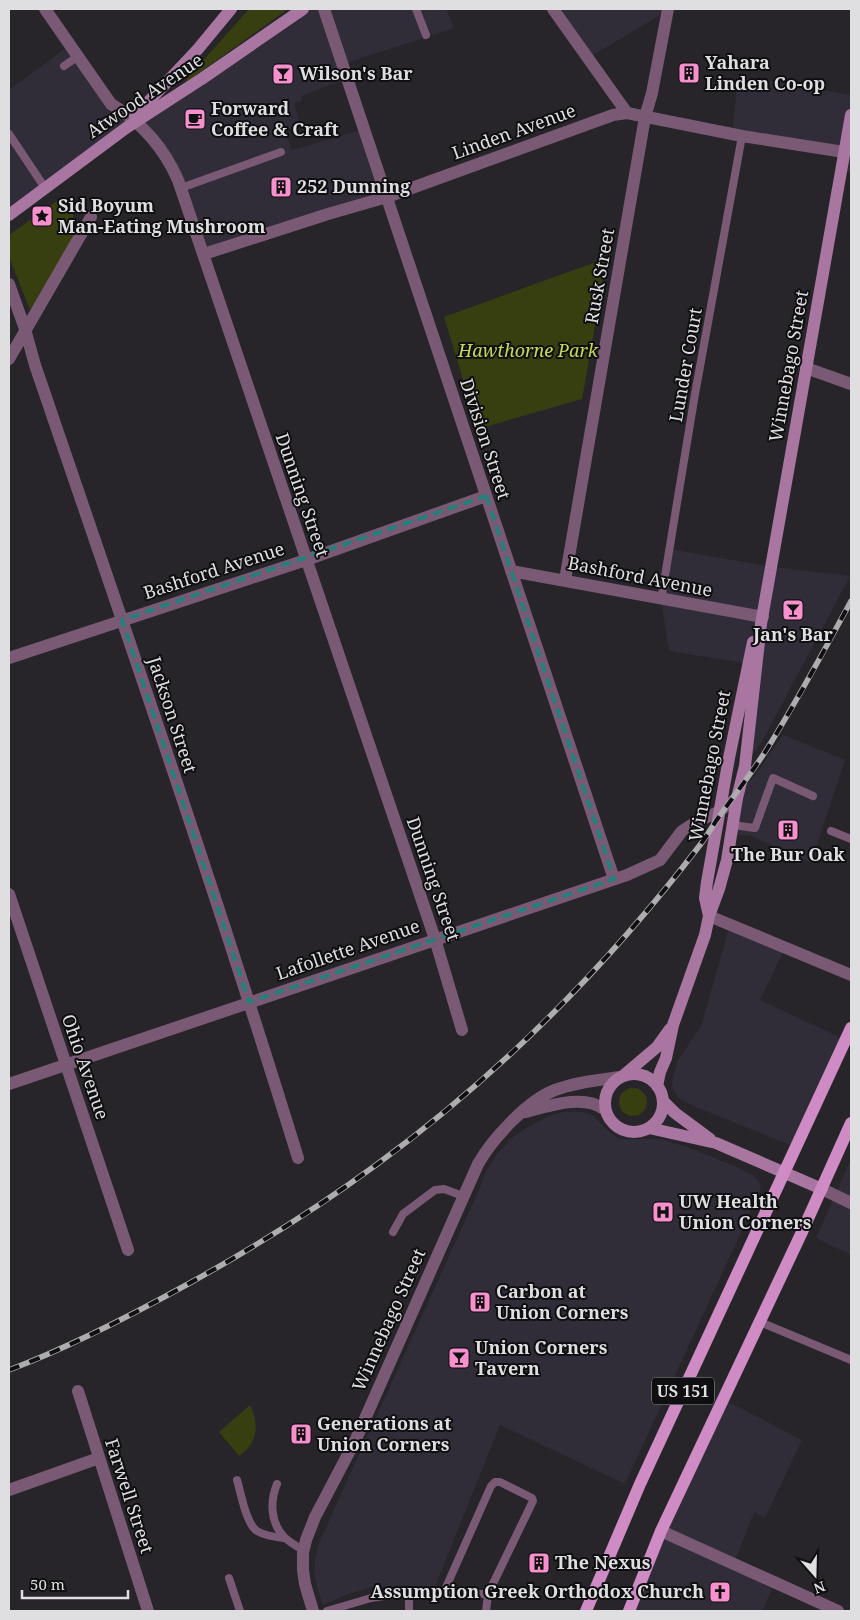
<svg xmlns="http://www.w3.org/2000/svg" width="860" height="1620" font-family="'Noto Serif',serif">
  <style>
    .built { fill: #312d38 }
    .green { fill: #373e0f }
    .lines { fill: none; stroke-linecap: round; stroke-linejoin: round }
    .lane { stroke: #7a5975; stroke-width: 8 }
    .street { stroke: #7a5975; stroke-width: 12 }
    .secondary { stroke: #a976a1; stroke-width: 12 }
    .primary { stroke: #ce8bc4; stroke-width: 12 }
    .rail-casing { stroke: #adacaf; stroke-width: 5.5 }
    .rail { stroke: #0f0f11; stroke-width: 4; stroke-dasharray: 11; stroke-linecap: butt }
    .marked { fill: none; stroke: #24807a; stroke-width: 4; stroke-dasharray: 10 6; stroke-linejoin: round }
    .labels { text-anchor: middle; stroke-width: 4; stroke-linejoin: round; paint-order: stroke }
    .shield { fill: #0f0f11; stroke: #a1a0a3; stroke-width: 1 }
    .shield-label { font-size: 16px; font-weight: bold; fill: #dfdee1 }
    .poi-label { font-size: 18px; font-weight: bold; fill: #dfdee1; stroke: #0f0f11; text-anchor: start }
    .street-label { font-size: 18px; fill: #dfdee1; stroke: #0f0f11 }
    .park-label { font-size: 18px; font-style: italic; fill: #c6db55; stroke: #0f0f11 }
  </style>
  <rect width="100%" height="100%" fill="#27252a"/>
  <!-- built -->
  <path class="built" d="M 303,9 L 446,9 L 454,28 L 343,64 L 347,79 L 301,96 L 302,101 L 294,103 L 300,125 L 285,130 L 292,150 L 364,129 L 387,197 L 204,254 L 178,180 L 135,122 Z
    M 553,9 L 668,9 L 667,11 L 588,58 Z
    M 70,45 L 111,104 L 133,119 L 9,215 L 9,90 Z
    M 738,76 L 851,95 L 851,172 L 841,171 L 844,152 L 732,134 Z
    M 669,549 L 772,567 L 850,576 L 764,738 L 745,766 L 757,665 L 669,651 L 661,600 Z
    M 783,735 L 845,760 L 811,863 L 749,835 L 731,835 L 738,792 L 754,777 Z
    M 730,925 L 785,948 L 760,1000 L 835,1035 L 845,1042 L 795,1147 L 691,1105 L 679,1098 L 672,1088 L 673,1077 L 677,1062 L 701,1026 Z
    M 563,1112 L 583,1112 L 593,1115 L 608,1131 L 619,1139 L 660,1139 L 687,1147 L 737,1167 L 753,1175 L 759,1182 L 761,1189 L 625,1484 L 500,1425 L 435,1587 L 372,1587 L 346,1595 L 323,1605 L 317,1588 L 314,1570 L 316,1554 L 319,1543 L 479,1190 L 485,1173 L 497,1154 L 513,1137 L 523,1130 L 549,1116 Z
    M 851,1159 L 851,1255 L 816,1238 Z
    M 723,1399 L 802,1440 L 765,1518 L 754,1512 L 734,1564 L 775,1582 L 762,1611 L 629,1611 Z"/>
  <!-- green -->
  <path class="green" d="M 249,9 L 288,9 L 191,79 L 184,82 Z
    M 58,200 L 73,212 L 73,241 L 51,278 L 30,310 L 9,257 L 9,235 Z
    M 607,258 L 582,399 L 478,429 L 444,317 Z
    M619 1102a14 14 0 1 1 28 0a14 14 0 1 1-28 0Z
    M 250,1405 C 260,1425 257,1444 239,1456 L 219,1432 Z"/>
  <g class="lines">
    <!-- lane -->
    <path class="lane" d="M 416,9 L 426,35
      M 64,66 L 77,57
      M 9,134 L 45,188
      M 181,188 L 281,152
      M 661,600 L 695,394 L 742,136
      M 732,825 L 755,828 L 773,778 L 813,796
      M 831,831 L 851,839
      M 393,1232 L 403,1214 L 435,1190 L 444,1189 L 463,1196
      M 760,1322 L 851,1360
      M 237,1480 C 241,1493 246,1524 257,1531 C 265,1536 275,1537 284,1538
      M 277,1484 C 270,1501 270,1522 284,1537 C 289,1542 297,1546 304,1551
      M 229,1578 L 240,1611
      M 327,1611 L 371,1598 L 397,1594 L 488,1594 L 533,1501 L 532,1498 L 500,1482 L 495,1482 L 491,1486 L 443,1594
      M 409,1611 L 409,1594
      M 486,1611 L 488,1594"/>
    <!-- street -->
    <path class="street" d="M 45,9 L 111,104 C 141,122 164,148 178,180 L 435,939 L 462,1030
      M 324,9 L 614,879
      M 553,9 L 627,113
      M 204,254 L 328,214 L 387,197 L 613,115 L 627,113 L 742,136 L 844,152
      M 9,284 L 25,329 L 35,365 C 125,628 216,892 298,1158
      M 9,359 L 91,217
      M 806,368 L 851,384
      M 511,571 L 763,617
      M 565,580 L 645,117 L 652,93 L 668,9
      M 9,658 L 306,560 L 486,496
      M 9,894 L 128,1250
      M 709,916 L 851,975
      M 9,1084 L 627,875 L 660,860 L 682,831 L 696,822 L 718,812 L 737,798
      M 526,1112 C 549,1106 583,1094 604,1109
      M 822,1189 L 851,1203
      M 78,1391 L 148,1611
      M 9,1490 L 99,1458
      M 661,1531 L 838,1611
      M 313,1611 L 305,1584 L 303,1570 L 303,1553 L 306,1540 L 315,1517 L 356,1439 L 478,1164 C 492,1139 528,1100 555,1090 C 576,1082 599,1080 620,1077"/>
    <!-- secondary -->
    <path class="secondary" d="M 135,116 L 198,49 L 231,9
      M 9,215 L 126,128 L 203,78 L 303,9
      M 709,916 L 705,898 L 707,882 L 729,758 L 753,642
      M605 1103a29 29 0 1 1 58 0a29 29 0 1 1-58 0Z
      M 624,1075 L 657,1047 L 670,1029
      M 657,1086 L 660,1072 L 666,1058 L 673,1025 L 705,935 L 709,916 L 719,889 L 727,860 L 737,798 L 745,766 L 761,624 L 851,115
      M 663,1101 L 675,1113 L 710,1139
      M 649,1128 L 716,1143 L 822,1189"/>
    <!-- primary -->
    <path class="primary" d="M 586,1611 L 640,1484 L 851,1028
      M 629,1611 L 661,1531 L 802,1232 L 851,1123"/>
    <!-- rail casing -->
    <g class="rail-casing">
      <path id="rail" d="M 9,1370 C 70,1347 130,1316 188,1284 C 253,1248 316,1209 376,1165 C 498,1076 608,965 700,845 C 706,837 711,829 716,821 C 733,797 751,774 767,749 C 797,701 824,651 851,601"/>
    </g>
    <!-- rail -->
    <use href="#rail" class="rail"/>
  </g>
  <!-- marked area -->
  <path class="marked" d="M 486,496 L 614,879 L 249,1002 L 122,620 Z"/>
  <!-- icons -->
  <defs>
    <g id="building-square" transform="scale(1.125)"><rect x="-9" y="-9" width="18" height="18" rx="4" fill="#f790cd" stroke="#0f0f11"/><path d="M-4-6H4V6H1V3H-1V6H-4ZM-2.5-4.3h1.7v1.8h-1.7ZM.8-4.3h1.7v1.8H.8ZM-2.5-1h1.7V.8h-1.7ZM.8-1h1.7V.8H.8Z" fill="#111"/></g>
    <g id="bar-square" transform="scale(1.125)"><rect x="-9" y="-9" width="18" height="18" rx="4" fill="#f790cd" stroke="#0f0f11"/><path d="M-6-5H6L.8 .8V4.5H3.5V6h-7V4.5H-.8V.8Z" fill="#111"/></g>
    <g id="cafe-square" transform="scale(1.125)"><rect x="-9" y="-9" width="18" height="18" rx="4" fill="#f790cd" stroke="#0f0f11"/><path d="M-5.5-4.5H6V0H3Q3 3.5 0 3.5H-2.5Q-5.5 3.5-5.5 0ZM3-3.2v2h1.7v-2ZM-6 4.5H4V6H-6Z" fill="#111"/></g>
    <g id="sight-square" transform="scale(1.125)"><rect x="-9" y="-9" width="18" height="18" rx="4" fill="#f790cd" stroke="#0f0f11"/><path d="M0-6L1.8-2.2L6-1.7L2.9 1.2L3.7 5.4L0 3.3L-3.7 5.4L-2.9 1.2L-6-1.7L-1.8-2.2Z" fill="#111"/></g>
    <g id="hospital-square" transform="scale(1.125)"><rect x="-9" y="-9" width="18" height="18" rx="4" fill="#f790cd" stroke="#0f0f11"/><path d="M-5-5h3v3.5h4V-5h3V5h-3V1.5h-4V5h-3Z" fill="#111"/></g>
    <g id="church-square" transform="scale(1.125)"><rect x="-9" y="-9" width="18" height="18" rx="4" fill="#f790cd" stroke="#0f0f11"/><path d="M-1.2-6h2.4v3.5h3.3v2.4h-3.3V6h-2.4V-.1h-3.3v-2.4h3.3Z" fill="#111"/></g>
  </defs>
  <g fill-rule="evenodd">
    <use href="#building-square" x="689" y="73"/>
    <use href="#bar-square" x="283" y="74"/>
    <use href="#cafe-square" x="195" y="119"/>
    <use href="#building-square" x="281" y="187"/>
    <use href="#sight-square" x="42" y="216"/>
    <use href="#bar-square" x="793" y="610"/>
    <use href="#building-square" x="788" y="830"/>
    <use href="#hospital-square" x="663" y="1212"/>
    <use href="#building-square" x="480" y="1302"/>
    <use href="#bar-square" x="459" y="1358"/>
    <use href="#building-square" x="301" y="1434"/>
    <use href="#building-square" x="539" y="1563"/>
    <use href="#church-square" x="720" y="1592"/>
  </g>
  <g class="labels">
    <!-- shield labels -->
    <rect class="shield" x="652" y="1377.5" width="62" height="27" rx="4"/>
    <g class="shield-label">
      <text x="683" y="1397">US 151</text>
    </g>
    <!-- poi labels -->
    <g class="poi-label">
      <text x="705" y="69">Yahara<tspan x="705" dy="21">Linden Co-op</tspan></text>
      <text x="299" y="80">Wilson's Bar</text>
      <text x="211" y="115">Forward<tspan x="211" dy="21">Coffee &amp; Craft</tspan></text>
      <text x="297" y="193">252 Dunning</text>
      <text x="58" y="212">Sid Boyum<tspan x="58" dy="21">Man-Eating Mushroom</tspan></text>
      <text x="793" y="641" text-anchor="middle">Jan's Bar</text>
      <text x="788" y="861" text-anchor="middle">The Bur Oak</text>
      <text x="679" y="1208">UW Health<tspan x="679" dy="21">Union Corners</tspan></text>
      <text x="496" y="1298">Carbon at<tspan x="496" dy="21">Union Corners</tspan></text>
      <text x="475" y="1354">Union Corners<tspan x="475" dy="21">Tavern</tspan></text>
      <text x="317" y="1430">Generations at<tspan x="317" dy="21">Union Corners</tspan></text>
      <text x="555" y="1569">The Nexus</text>
      <text x="704" y="1598" text-anchor="end">Assumption Greek Orthodox Church</text>
    </g>
    <!-- street labels -->
    <g class="street-label">
      <text transform="translate(145 96) rotate(-34)" y="6">Atwood Avenue</text>
      <text transform="translate(514 132) rotate(-20)" y="6">Linden Avenue</text>
      <text transform="translate(600 276) rotate(-80)" y="6">Rusk Street</text>
      <text transform="translate(686 365) rotate(-80)" y="6">Lunder Court</text>
      <text transform="translate(789 366) rotate(-80)" y="6">Winnebago Street</text>
      <text transform="translate(485 439) rotate(72)" y="6">Division Street</text>
      <text transform="translate(302 495) rotate(71)" y="6">Dunning Street</text>
      <text transform="translate(214 571) rotate(-18)" y="6">Bashford Avenue</text>
      <text transform="translate(640 577) rotate(11)" y="6">Bashford Avenue</text>
      <text transform="translate(172 715) rotate(72)" y="6">Jackson Street</text>
      <text transform="translate(710 766) rotate(-79)" y="6">Winnebago Street</text>
      <text transform="translate(433 879) rotate(71)" y="6">Dunning Street</text>
      <text transform="translate(348 950) rotate(-19)" y="6">Lafollette Avenue</text>
      <text transform="translate(85 1067) rotate(71)" y="6">Ohio Avenue</text>
      <text transform="translate(389 1320) rotate(-66)" y="6">Winnebago Street</text>
      <text transform="translate(129 1496) rotate(72)" y="6">Farwell Street</text>
    </g>
    <!-- park labels -->
    <g class="park-label">
      <text x="528" y="357">Hawthorne Park</text>
    </g>
  </g>
  <!-- border -->
  <rect width="860" height="1620" fill="none" stroke="#dfdee1" stroke-width="20"/>
  <!-- north arrow -->
  <g transform="translate(815 1575) rotate(160)" stroke="#0f0f11" stroke-width="4" paint-order="stroke">
  <path d="M0-4L9 19L0 12L-9 19Z" fill="#dfdee1"/>
  <text y="-8" font-size="14" font-weight="bold" text-anchor="middle" fill="#dfdee1">N</text>
  </g>
  <!-- scale -->
  <path d="M22 1590v8h106v-8" fill="none" stroke="#dfdee1" stroke-width="2.5"/>
  <text x="30" y="1590" font-size="15" fill="#dfdee1" stroke="#0f0f11" stroke-width="4" paint-order="stroke">50 m</text>
</svg>
